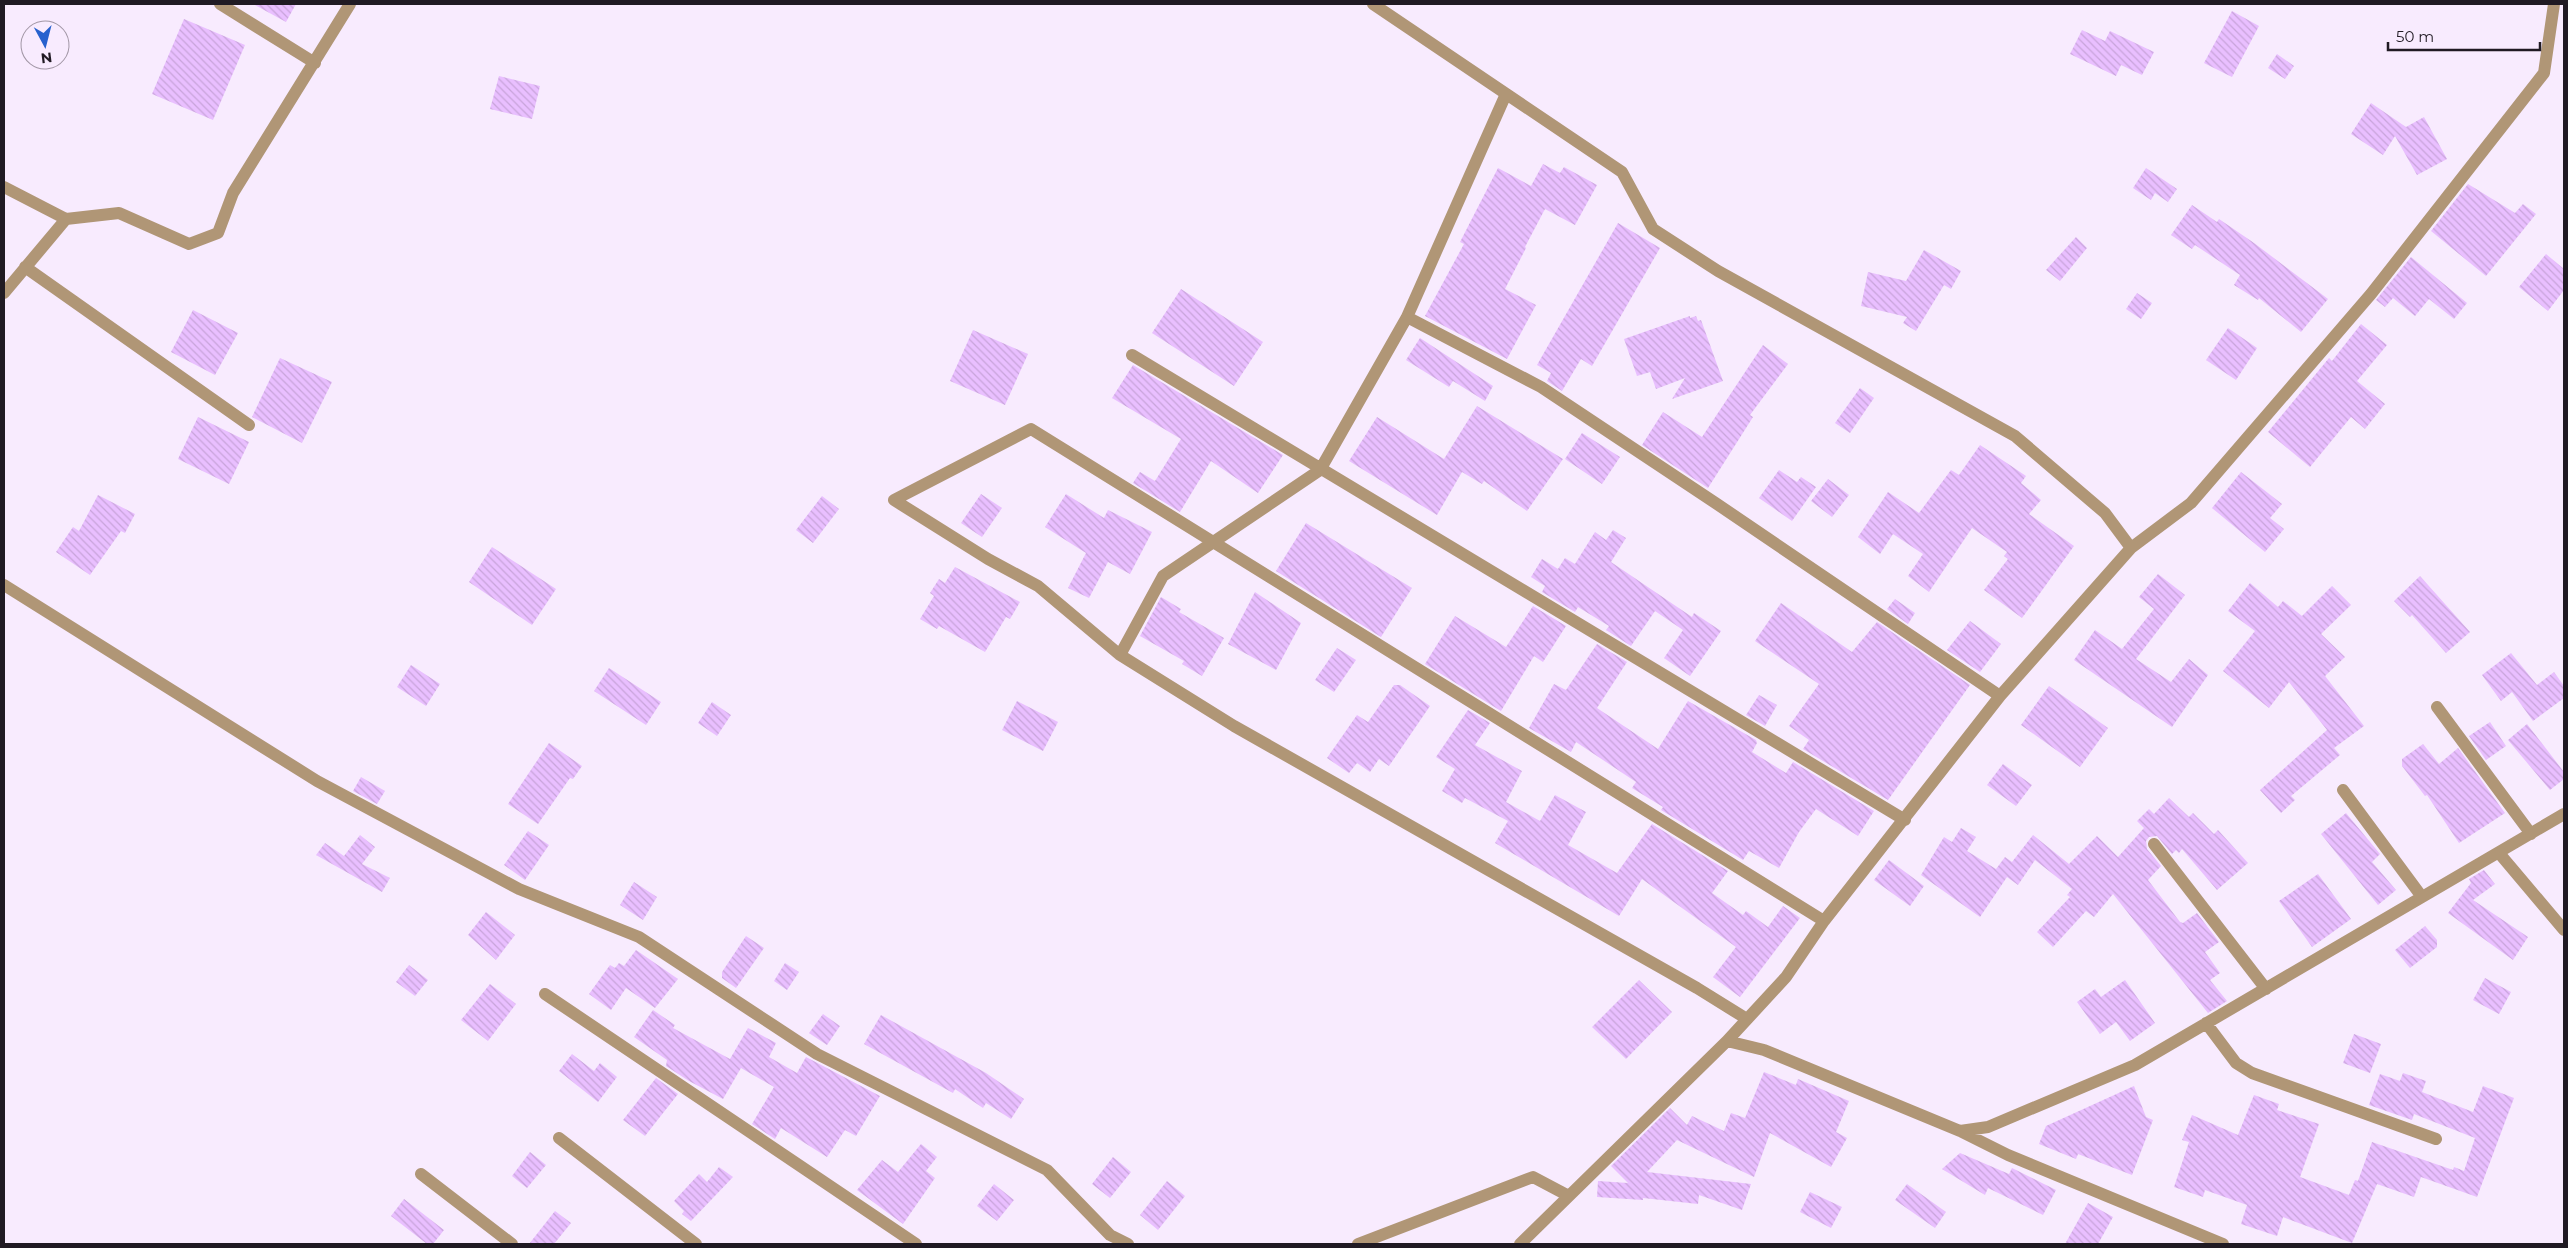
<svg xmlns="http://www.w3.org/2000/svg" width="2568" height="1248" font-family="Montserrat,sans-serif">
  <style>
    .building { fill: url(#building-back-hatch) }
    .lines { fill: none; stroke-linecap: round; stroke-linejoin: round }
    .minor { stroke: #b09676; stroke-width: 12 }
  </style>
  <defs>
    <pattern id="building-back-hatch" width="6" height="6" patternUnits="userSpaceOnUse" patternTransform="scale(1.25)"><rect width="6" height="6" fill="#e9bfff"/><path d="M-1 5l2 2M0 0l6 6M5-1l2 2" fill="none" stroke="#c8a4da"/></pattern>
  </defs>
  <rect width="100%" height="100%" fill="#f8ebfe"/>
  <!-- building -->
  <path class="building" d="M 253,4 L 296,4 L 286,22 Z
    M 2232,11 L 2259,26 L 2232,77 L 2204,63 Z
    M 184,19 L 245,45 L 213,120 L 152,94 Z
    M 2082,30 L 2105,41 L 2110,31 L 2154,52 L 2142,75 L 2121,65 L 2116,76 L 2070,54 Z
    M 2277,54 L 2294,66 L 2285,79 L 2268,68 Z
    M 499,76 L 540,86 L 532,119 L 490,109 Z
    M 2371,103 L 2406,127 L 2424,117 L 2447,159 L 2417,175 L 2395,136 L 2383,155 L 2351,134 Z
    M 1543,164 L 1560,173 L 1564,167 L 1597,185 L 1575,225 L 1545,209 L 1525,247 L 1526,248 L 1505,289 L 1536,305 L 1507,359 L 1425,316 L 1464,244 L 1460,242 L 1498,168 L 1531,186 Z
    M 2146,168 L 2177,189 L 2168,202 L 2155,193 L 2151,200 L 2133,188 Z
    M 2468,184 L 2515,213 L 2523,204 L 2536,214 L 2486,276 L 2431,231 Z
    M 2192,205 L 2217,222 L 2219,219 L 2254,243 L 2328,299 L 2301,332 L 2259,298 L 2258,300 L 2234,285 L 2240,275 L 2195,245 L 2192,249 L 2171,235 Z
    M 1618,223 L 1660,248 L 1592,366 L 1581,359 L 1562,391 L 1547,381 L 1551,373 L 1537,365 Z
    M 2076,237 L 2087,248 L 2060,281 L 2046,270 Z
    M 1924,250 L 1961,271 L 1951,289 L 1944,285 L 1916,331 L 1903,323 L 1907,317 L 1861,306 L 1868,272 L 1906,281 Z
    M 2546,254 L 2564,269 L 2564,290 L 2548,311 L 2519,287 Z
    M 2411,257 L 2467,303 L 2454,319 L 2429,299 L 2415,316 L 2393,298 L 2385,307 L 2376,300 Z
    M 1181,289 L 1263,342 L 1234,386 L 1152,333 Z
    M 2137,293 L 2152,303 L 2141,319 L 2126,309 Z
    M 193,310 L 238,333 L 215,375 L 171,352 Z
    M 1690,316 L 1690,318 L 1696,316 L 1698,321 L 1701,320 L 1723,381 L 1672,399 L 1685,378 L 1656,389 L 1650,372 L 1637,376 L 1624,339 Z
    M 2361,324 L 2387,345 L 2357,381 L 2385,404 L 2365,429 L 2351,417 L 2310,467 L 2268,432 L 2329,358 L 2332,361 Z
    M 2228,328 L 2257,348 L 2236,380 L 2206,360 Z
    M 973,330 L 1028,354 L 1005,405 L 950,381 Z
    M 1420,338 L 1493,386 L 1485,401 L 1453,381 L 1449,387 L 1406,360 Z
    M 1763,345 L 1788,364 L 1750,415 L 1753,417 L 1708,488 L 1642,445 L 1663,412 L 1702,437 Z
    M 280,358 L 332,382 L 302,443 L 252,417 Z
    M 1133,365 L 1283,455 L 1258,493 L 1211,461 L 1180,512 L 1133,483 L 1140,472 L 1155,481 L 1181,439 L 1112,398 Z
    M 1860,388 L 1874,398 L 1850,433 L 1835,423 Z
    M 1477,406 L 1563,459 L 1527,511 L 1484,481 L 1482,484 L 1462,472 L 1437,515 L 1349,461 L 1377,417 L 1444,459 Z
    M 198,417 L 249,442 L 229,484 L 178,459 Z
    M 1582,433 L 1620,457 L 1602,484 L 1565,459 Z
    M 1980,445 L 2026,476 L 2021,483 L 2041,500 L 2029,514 L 2074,546 L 2022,618 L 1984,590 L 2008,559 L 2004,556 L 2007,552 L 1972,528 L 1929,592 L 1908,576 L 1923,554 L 1893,534 L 1880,554 L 1858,537 L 1888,492 L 1919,513 L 1951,470 L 1959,475 Z
    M 1779,470 L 1797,482 L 1801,477 L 1816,487 L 1792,521 L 1759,498 Z
    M 2241,472 L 2282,504 L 2270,518 L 2284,529 L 2265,552 L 2212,508 Z
    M 1828,479 L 1849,495 L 1832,517 L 1811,501 Z
    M 981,494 L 1002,508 L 982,537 L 961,523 Z
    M 1066,494 L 1104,518 L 1108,510 L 1152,532 L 1130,574 L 1108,562 L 1089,598 L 1068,588 L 1086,553 L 1045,527 Z
    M 98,495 L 135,514 L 125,533 L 121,531 L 90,575 L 56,552 L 73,527 L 79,531 Z
    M 822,496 L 839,509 L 813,543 L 796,530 Z
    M 1306,523 L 1412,588 L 1381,637 L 1276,571 Z
    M 1613,530 L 1626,538 L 1611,562 L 1692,617 L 1694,613 L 1721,631 L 1690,676 L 1664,658 L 1683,630 L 1655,611 L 1631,646 L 1606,630 L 1609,626 L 1578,607 L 1575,612 L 1542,592 L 1545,586 L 1531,577 L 1542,559 L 1558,569 L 1565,558 L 1575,564 L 1595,532 L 1606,540 Z
    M 492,547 L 556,589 L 532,625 L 469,582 Z
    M 955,567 L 1020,602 L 1010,619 L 1006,617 L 985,652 L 939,626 L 937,629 L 920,619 L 934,596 L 930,593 L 939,579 L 945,583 Z
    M 2158,574 L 2185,595 L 2136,659 L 2171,682 L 2189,659 L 2208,675 L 2172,727 L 2074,660 L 2095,630 L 2122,649 L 2154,609 L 2139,597 Z
    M 2420,576 L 2470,632 L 2446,653 L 2412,615 L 2410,617 L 2394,601 Z
    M 2250,583 L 2278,607 L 2283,601 L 2302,616 L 2332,586 L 2351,605 L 2321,634 L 2345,657 L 2325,676 L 2364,726 L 2334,748 L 2340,755 L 2291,796 L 2295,800 L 2281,813 L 2260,790 L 2327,730 L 2289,682 L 2269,708 L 2223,671 L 2255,631 L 2228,611 Z
    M 1255,592 L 1301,623 L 1276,670 L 1228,644 Z
    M 1161,597 L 1181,609 L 1179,612 L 1224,638 L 1202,676 L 1182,664 L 1184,661 L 1140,636 Z
    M 1895,599 L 1915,613 L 1908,624 L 1887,609 Z
    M 1781,603 L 1852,652 L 1877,622 L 1970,685 L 1888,800 L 1803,749 L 1809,740 L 1789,726 L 1819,684 L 1755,641 Z
    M 1533,606 L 1566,626 L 1543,662 L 1534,656 L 1501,711 L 1425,664 L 1455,616 L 1506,647 Z
    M 1970,621 L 2001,644 L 1980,672 L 1947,650 Z
    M 1597,644 L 1627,662 L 1597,708 L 1658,749 L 1688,701 L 1756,740 L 1757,743 L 1752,752 L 1786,773 L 1793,762 L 1874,811 L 1858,836 L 1816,809 L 1799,832 L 1779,868 L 1749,851 L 1743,860 L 1661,810 L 1663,807 L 1632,788 L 1636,782 L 1576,742 L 1571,752 L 1529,728 L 1554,684 L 1566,690 Z
    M 1337,648 L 1356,660 L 1334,692 L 1315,680 Z
    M 2511,653 L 2537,685 L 2554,672 L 2564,686 L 2564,698 L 2533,721 L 2512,692 L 2501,701 L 2482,675 Z
    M 411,665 L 440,684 L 426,706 L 397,687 Z
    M 609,668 L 661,702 L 646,725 L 594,691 Z
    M 1394,685 L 1400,685 L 1430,706 L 1389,766 L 1379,759 L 1370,772 L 1357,763 L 1349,773 L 1327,758 L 1357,715 L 1368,722 Z
    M 2049,686 L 2108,728 L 2080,767 L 2021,725 Z
    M 1759,695 L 1777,705 L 1765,726 L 1746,715 Z
    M 1017,701 L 1058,722 L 1043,751 L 1002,730 Z
    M 712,702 L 731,715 L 717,736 L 698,723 Z
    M 1468,710 L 1490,723 L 1475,745 L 1522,771 L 1506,802 L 1540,821 L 1555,795 L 1586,812 L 1568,845 L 1617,873 L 1652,824 L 1728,871 L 1712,893 L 1743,915 L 1746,911 L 1768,927 L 1783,906 L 1800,918 L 1740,997 L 1713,977 L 1736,947 L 1642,879 L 1619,916 L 1495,843 L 1508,821 L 1465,798 L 1462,803 L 1442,791 L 1455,769 L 1436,757 Z
    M 2490,722 L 2506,746 L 2486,760 L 2469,736 Z
    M 2527,724 L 2564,772 L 2564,779 L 2550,790 L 2508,740 Z
    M 549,743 L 582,766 L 573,779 L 570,778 L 538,824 L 508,804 Z
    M 2423,744 L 2439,764 L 2458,748 L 2505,813 L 2459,843 L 2427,795 L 2425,796 L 2402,766 L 2402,759 Z
    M 2003,764 L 2032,785 L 2016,806 L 1987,785 Z
    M 361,777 L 385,791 L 377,804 L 353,791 Z
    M 2169,798 L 2189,817 L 2193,813 L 2214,834 L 2218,830 L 2248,863 L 2217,890 L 2182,849 L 2179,853 L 2176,850 L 2172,854 L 2157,836 L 2149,837 L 2146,841 L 2147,849 L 2161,866 L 2148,880 L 2180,922 L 2183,923 L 2197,913 L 2219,942 L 2205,952 L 2220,973 L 2210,980 L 2227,1001 L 2208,1013 L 2113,894 L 2094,917 L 2086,911 L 2053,947 L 2037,932 L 2070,897 L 2067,895 L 2072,889 L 2035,860 L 2018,885 L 2007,877 L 1980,917 L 1921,875 L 1944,837 L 1952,842 L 1961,828 L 1976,837 L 1967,851 L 1996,869 L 2005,857 L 2012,862 L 2033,835 L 2069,864 L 2097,836 L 2118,857 L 2144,828 L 2137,821 L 2149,809 L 2154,814 Z
    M 2346,813 L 2380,854 L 2372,862 L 2396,890 L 2378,905 L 2321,834 Z
    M 528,831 L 549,845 L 525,880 L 504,865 Z
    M 360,835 L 375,847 L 362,864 L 390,878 L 382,892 L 316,855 L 325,843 L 344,856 Z
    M 1889,860 L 1924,886 L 1910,906 L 1874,880 Z
    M 2484,870 L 2495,884 L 2473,900 L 2528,937 L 2513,960 L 2448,913 L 2471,883 L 2469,879 Z
    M 2318,874 L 2351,919 L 2312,947 L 2279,901 Z
    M 634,882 L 657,897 L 643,920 L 620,905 Z
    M 486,912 L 515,935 L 496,960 L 468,935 Z
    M 2425,926 L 2437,940 L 2437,947 L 2410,968 L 2395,950 Z
    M 746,936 L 764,948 L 736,988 L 722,978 L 722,972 Z
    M 636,950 L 678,979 L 655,1008 L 626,988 L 611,1010 L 589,994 L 610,965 L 615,968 L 619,963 L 624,966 Z
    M 785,963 L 799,972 L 787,990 L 774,981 Z
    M 409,965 L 428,980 L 415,996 L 396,982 Z
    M 2485,978 L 2511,992 L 2499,1014 L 2473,1000 Z
    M 1639,980 L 1672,1012 L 1626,1059 L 1592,1027 Z
    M 2125,980 L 2155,1023 L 2130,1041 L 2116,1022 L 2100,1034 L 2077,1002 L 2095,989 L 2101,997 Z
    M 490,984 L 516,1004 L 488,1041 L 461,1020 Z
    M 653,1010 L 675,1025 L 673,1028 L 730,1059 L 748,1028 L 776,1043 L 769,1057 L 797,1073 L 806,1057 L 880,1096 L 856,1136 L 845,1130 L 827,1157 L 781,1128 L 775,1139 L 752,1124 L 774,1087 L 741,1068 L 723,1099 L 689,1081 L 666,1066 L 667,1060 L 634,1037 Z
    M 823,1014 L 840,1026 L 827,1045 L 809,1033 Z
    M 881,1015 L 986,1073 L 1024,1099 L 1011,1119 L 986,1103 L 983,1108 L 955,1089 L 953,1093 L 864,1044 Z
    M 2354,1034 L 2381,1044 L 2370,1073 L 2343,1063 Z
    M 572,1054 L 594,1071 L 600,1063 L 617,1077 L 598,1102 L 559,1071 Z
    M 1764,1072 L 1796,1085 L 1798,1079 L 1849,1101 L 1836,1132 L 1847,1138 L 1831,1167 L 1770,1133 L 1754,1177 L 1677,1140 L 1647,1172 L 1751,1184 L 1742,1210 L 1699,1195 L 1698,1204 L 1643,1198 L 1643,1200 L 1597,1197 L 1598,1181 L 1628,1183 L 1611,1166 L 1670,1108 L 1687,1125 L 1692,1116 L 1724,1131 L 1731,1113 L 1745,1118 Z
    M 2403,1073 L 2426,1081 L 2422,1092 L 2473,1112 L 2483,1086 L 2514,1098 L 2477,1197 L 2421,1177 L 2414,1197 L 2377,1184 L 2352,1243 L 2283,1217 L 2277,1236 L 2241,1224 L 2247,1205 L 2205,1190 L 2203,1197 L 2174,1187 L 2189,1142 L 2182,1140 L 2192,1115 L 2238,1135 L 2254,1095 L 2279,1104 L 2277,1110 L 2319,1124 L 2300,1177 L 2349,1195 L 2355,1180 L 2358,1181 L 2372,1142 L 2453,1170 L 2454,1167 L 2464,1171 L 2475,1138 L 2414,1114 L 2412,1120 L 2369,1105 L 2380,1074 L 2400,1081 Z
    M 656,1078 L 678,1094 L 645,1136 L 623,1120 Z
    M 2134,1086 L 2146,1117 L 2153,1120 L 2132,1175 L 2078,1154 L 2076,1159 L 2039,1144 L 2046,1126 Z
    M 921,1144 L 937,1157 L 926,1171 L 935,1178 L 903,1224 L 857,1190 L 882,1160 L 898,1172 Z
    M 530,1152 L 546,1165 L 527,1188 L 512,1176 Z
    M 1960,1153 L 2009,1174 L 2012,1168 L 2056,1190 L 2043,1215 L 1988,1188 L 1985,1195 L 1942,1169 Z
    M 1113,1157 L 1131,1172 L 1110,1198 L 1092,1184 Z
    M 719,1167 L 733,1177 L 691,1221 L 682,1214 L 684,1211 L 674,1201 L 699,1174 L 707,1182 Z
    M 1167,1181 L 1185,1196 L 1158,1230 L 1140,1215 Z
    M 994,1184 L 1014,1200 L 997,1221 L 977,1206 Z
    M 1907,1184 L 1946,1212 L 1935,1228 L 1895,1200 Z
    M 1810,1192 L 1842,1207 L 1831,1228 L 1800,1212 Z
    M 404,1199 L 444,1230 L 433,1244 L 427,1244 L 391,1216 Z
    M 2088,1203 L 2113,1217 L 2098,1244 L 2065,1244 Z
    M 555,1211 L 571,1223 L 554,1244 L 529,1244 Z"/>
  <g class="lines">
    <!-- minor -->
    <path class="minor" d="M 220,4 L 315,63
      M 1373,4 L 1622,172 L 1653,229 L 1718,271 L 2015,436 L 2105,513 L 2131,548 L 2000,696 L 1824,921 L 1786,977 L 1727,1041
      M 4,187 L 66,219
      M 25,267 L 249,425
      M 4,293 L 66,219 L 119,213 L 189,244 L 218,233 L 233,193 L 350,4
      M 1407,317 L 1541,387 L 1717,504 L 2000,696
      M 1132,355 L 1905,820
      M 894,500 L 1031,429 L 1824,921
      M 894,500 L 988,559 L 1038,586 L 1120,655 L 1234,726 L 1697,988 L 1747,1019
      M 2131,548 L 2191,503 L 2371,294 L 2544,73 L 2554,4
      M 4,585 L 317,781 L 519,889 L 639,937 L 817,1054 L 1047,1170 L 1110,1235 L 1128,1244
      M 1120,655 L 1163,576 L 1320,470 L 1407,317 L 1506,94
      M 2437,707 L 2531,834
      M 2343,790 L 2422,897
      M 2154,844 L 2266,989
      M 2499,853 L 2564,930
      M 545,994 L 916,1244
      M 2206,1023 L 2236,1063 L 2252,1073 L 2436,1139
      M 1960,1131 L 2008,1155 L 2223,1244
      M 559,1138 L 696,1244
      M 421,1174 L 512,1244
      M 1358,1244 L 1533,1177 L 1567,1195
      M 1520,1244 L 1727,1041 L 1764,1050 L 1960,1131 L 1988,1127 L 2135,1065 L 2564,814"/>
  </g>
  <!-- border -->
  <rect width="2568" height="1248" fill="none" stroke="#201a23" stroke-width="10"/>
  <!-- north arrow -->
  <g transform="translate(45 45) rotate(173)"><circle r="24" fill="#f8ebfe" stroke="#a297a6"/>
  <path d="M0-4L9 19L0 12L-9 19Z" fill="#2761ce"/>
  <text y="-8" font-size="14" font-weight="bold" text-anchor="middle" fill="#201a23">N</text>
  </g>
  <!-- scale -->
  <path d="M2388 42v8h152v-8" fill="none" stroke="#201a23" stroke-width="2.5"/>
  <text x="2396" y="42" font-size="15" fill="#201a23" stroke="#f8ebfe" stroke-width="4" paint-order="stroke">50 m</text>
</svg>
